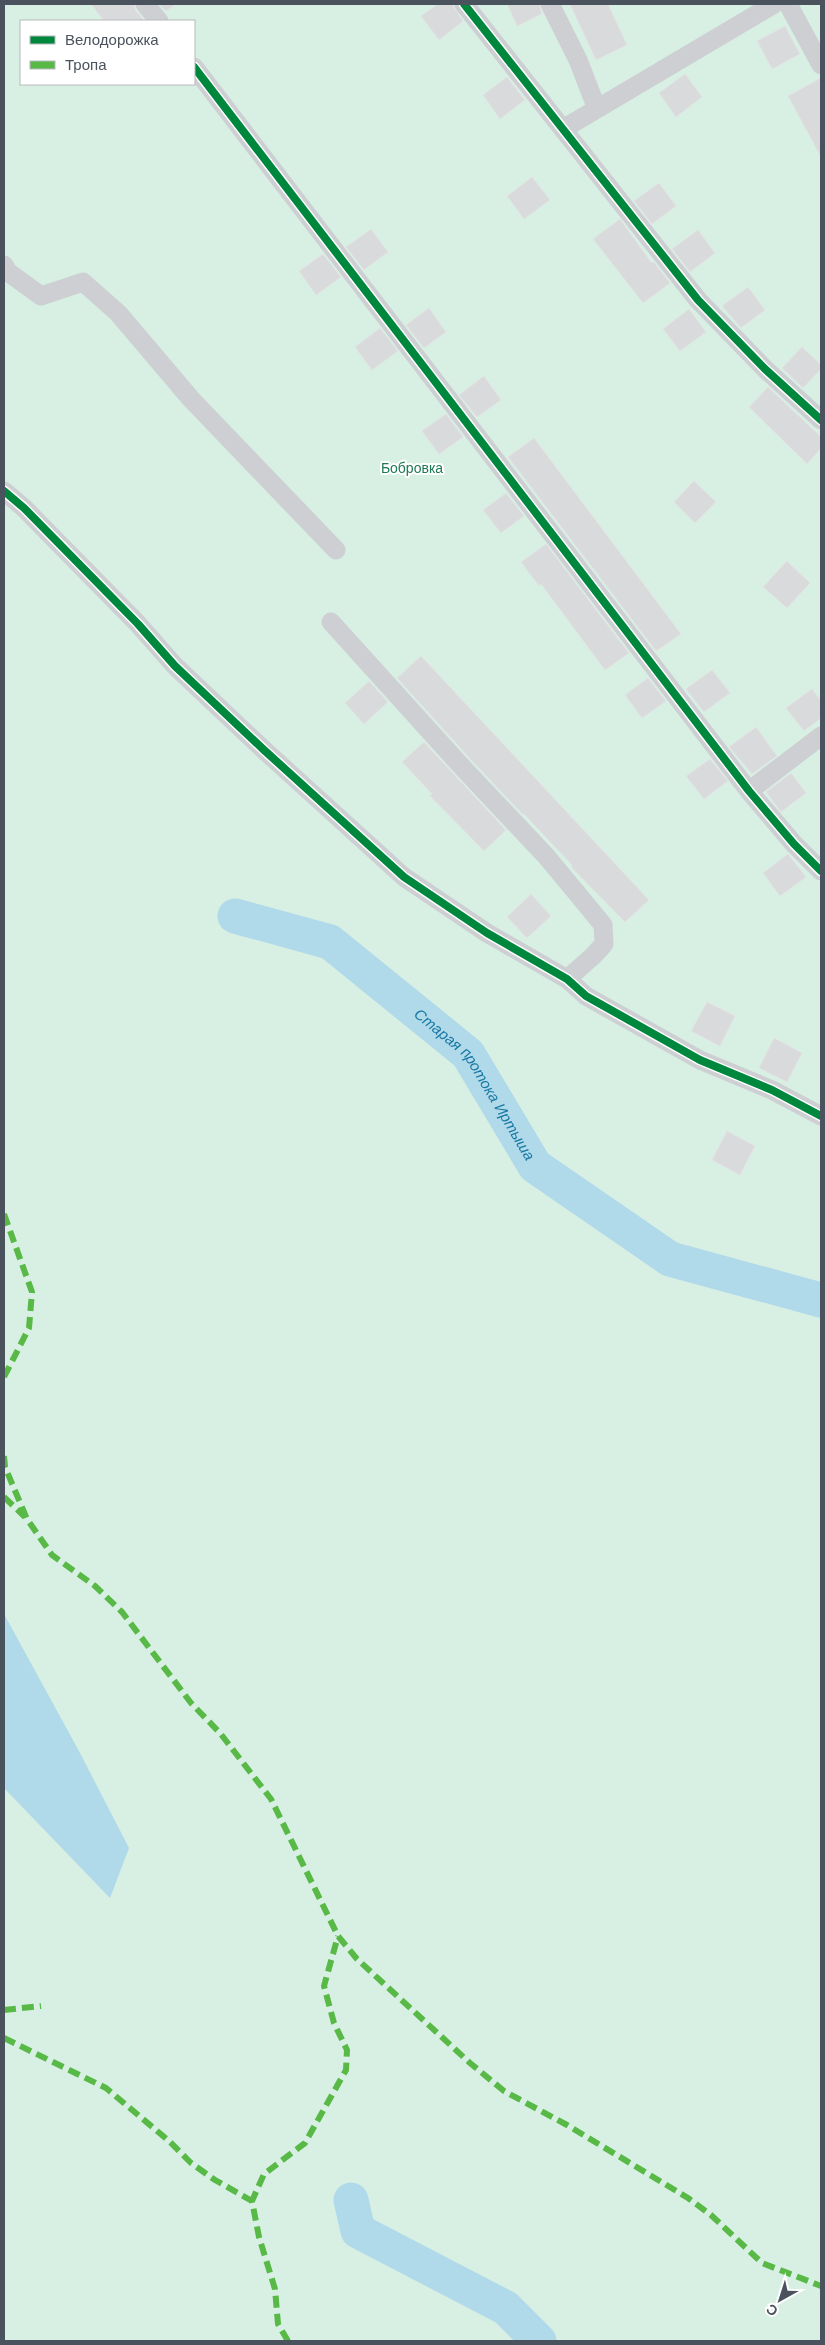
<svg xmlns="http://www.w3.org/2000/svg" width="825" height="2345" font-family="'DM Sans',sans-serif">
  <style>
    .green { fill: #d8efe3; fill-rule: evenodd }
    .water { fill: #b0d9ea }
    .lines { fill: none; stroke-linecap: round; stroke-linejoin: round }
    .river { stroke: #b0d9ea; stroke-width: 35 }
    .building { fill: #d9dadc; stroke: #e3e3e4 }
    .minor { stroke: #cdcfd2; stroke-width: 19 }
    .quiet { stroke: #58b947; stroke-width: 6; stroke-dasharray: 12 6; stroke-linecap: butt }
    .cycleway-casing { stroke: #fff; stroke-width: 11 }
    .cycleway { stroke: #00873e; stroke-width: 8 }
    .labels { text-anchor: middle; stroke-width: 4; stroke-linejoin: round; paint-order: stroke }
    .park-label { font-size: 14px; fill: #1e7a54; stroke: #fff }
    .water-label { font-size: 15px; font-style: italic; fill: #1779a3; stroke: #fff }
  </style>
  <rect width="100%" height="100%" fill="#f2f2f2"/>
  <!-- green -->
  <path class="green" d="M 4,4 L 821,4 L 821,2341 L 4,2341 ZM 21,21 L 194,21 L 194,84 L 21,84 Z"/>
  <!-- water -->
  <path class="water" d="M 4,1614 L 80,1753 L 129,1848 L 110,1898 L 4,1788 Z"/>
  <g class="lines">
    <!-- river -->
    <g class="river">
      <path id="s1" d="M 235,916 L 330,942 L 468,1054 L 535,1166 L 670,1259 L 821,1300"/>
      <path d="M 351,2200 L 358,2231 L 506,2308 L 539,2341"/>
    </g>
  </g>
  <!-- building -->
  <path class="building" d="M 91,4 L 134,4 L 136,11 L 145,21 L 104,21 Z
    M 159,4 L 176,4 L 166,11 Z
    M 438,4 L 452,4 L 463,21 L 439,40 L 421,16 Z
    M 507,4 L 539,4 L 542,14 L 517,26 Z
    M 570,4 L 608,4 L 627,45 L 596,60 Z
    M 785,26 L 800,54 L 772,69 L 757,41 Z
    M 685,74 L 702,97 L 676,117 L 659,93 Z
    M 507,77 L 525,100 L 500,119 L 483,95 Z
    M 821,78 L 821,157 L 788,96 Z
    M 532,177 L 550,200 L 524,219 L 507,196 Z
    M 659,183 L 676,206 L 652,224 L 634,201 Z
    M 620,219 L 651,262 L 654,262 L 670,283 L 643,303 L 593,239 Z
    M 371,229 L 388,252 L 364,270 L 346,247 Z
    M 698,230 L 715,253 L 690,272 L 672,249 Z
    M 323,254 L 341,277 L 316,295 L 299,271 Z
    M 748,287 L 765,310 L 741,328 L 722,306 Z
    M 429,308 L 446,332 L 424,348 L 406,325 Z
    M 689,309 L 706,332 L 680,351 L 663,329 Z
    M 380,328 L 398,351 L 372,370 L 355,347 Z
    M 802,347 L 821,365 L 821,369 L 803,388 L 782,368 Z
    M 484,376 L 501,400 L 477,417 L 459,395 Z
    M 768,387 L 821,437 L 821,448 L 807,464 L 749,407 Z
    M 446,414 L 463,437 L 439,454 L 422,431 Z
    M 534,438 L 681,634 L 656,651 L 508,457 Z
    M 694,481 L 716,502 L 695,523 L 674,502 Z
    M 506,493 L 524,516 L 501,533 L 483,510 Z
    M 546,544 L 629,653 L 605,670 L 541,584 L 539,586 L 521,562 Z
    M 787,561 L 810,583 L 787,608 L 763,587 Z
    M 421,656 L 649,900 L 625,922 L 571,867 L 572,865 L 524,814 L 523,815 L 472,761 L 397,678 Z
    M 712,670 L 730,693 L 704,712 L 686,689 Z
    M 648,678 L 666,701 L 642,718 L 625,695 Z
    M 369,681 L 388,702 L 364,724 L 345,703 Z
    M 812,689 L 821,701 L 821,718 L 804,731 L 786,708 Z
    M 756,727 L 777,756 L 752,774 L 729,747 Z
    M 424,742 L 506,830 L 484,851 L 430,796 L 432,794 L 402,762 Z
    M 710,759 L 728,781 L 704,799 L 686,776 Z
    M 791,773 L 806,793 L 781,812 L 766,792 Z
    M 788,854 L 806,877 L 780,896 L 763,873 Z
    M 531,894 L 551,916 L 527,938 L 507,917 Z
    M 707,1002 L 735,1016 L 720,1046 L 691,1031 Z
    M 774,1038 L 802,1053 L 787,1082 L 759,1068 Z
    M 727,1131 L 755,1146 L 740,1175 L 712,1160 Z"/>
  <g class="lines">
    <!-- minor -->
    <path class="minor" d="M 145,4 L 159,21
      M 464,4 L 698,300 L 765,369 L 821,420
      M 550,4 L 578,60 L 597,109
      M 788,4 L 821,65
      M 194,67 L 749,791 L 794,844 L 821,871
      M 563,129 L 774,4
      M 4,265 L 8,272 L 41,296 L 83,282 L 118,313 L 191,399 L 336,550
      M 4,491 L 24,508 L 138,624 L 175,666 L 264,750 L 404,877 L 487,933 L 567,979 L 586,996 L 700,1060 L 772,1090 L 821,1116
      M 331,622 L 464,769 L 546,856 L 590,909 L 603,925 L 604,944 L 593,956 L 567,979
      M 749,791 L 821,736"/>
    <!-- quiet -->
    <path class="quiet" d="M 4,1214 L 32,1292 L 29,1328 L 4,1377
      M 4,1456 L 5,1467 L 27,1519 L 52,1555 L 95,1586 L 122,1612 L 191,1703 L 220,1733 L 271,1799 L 338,1936 L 357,1959 L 470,2063 L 504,2091 L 567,2125 L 688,2198 L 711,2215 L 762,2263 L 821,2286
      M 4,1497 L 25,1517
      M 4,2010 L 41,2006
      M 4,2038 L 106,2088 L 169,2141 L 191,2163 L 215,2180 L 252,2201
      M 288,2341 L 278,2324 L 275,2289 L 259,2237 L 252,2201 L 264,2174 L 305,2143 L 346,2070 L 347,2050 L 334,2023 L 324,1986 L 338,1936"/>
    <!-- cycleway casing -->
    <g class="cycleway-casing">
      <path id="cycleway" d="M 464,4 L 698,300 L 765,369 L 821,420
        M 194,67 L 749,791 L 794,844 L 821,871
        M 4,491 L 24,508 L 138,624 L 175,666 L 264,750 L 404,877 L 487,933 L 567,979 L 586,996 L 700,1060 L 772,1090 L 821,1116"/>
    </g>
    <!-- cycleway -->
    <use href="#cycleway" class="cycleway"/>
  </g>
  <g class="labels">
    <!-- park labels -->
    <g class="park-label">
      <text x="412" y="473">Бобровка</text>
    </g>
    <!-- water labels -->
    <g class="water-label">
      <text dy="5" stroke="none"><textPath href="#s1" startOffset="304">Старая протока Иртыша</textPath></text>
    </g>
  </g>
  <!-- border -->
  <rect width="825" height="2345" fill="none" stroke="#4a525d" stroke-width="10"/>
  <!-- legend -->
  <rect x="20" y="20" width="175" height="65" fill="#ffffff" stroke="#b7babe"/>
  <rect x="30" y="36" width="25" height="8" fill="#00873e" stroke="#b7babe"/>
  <text x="65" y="45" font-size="15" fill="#4a525d">Велодорожка</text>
  <rect x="30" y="61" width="25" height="8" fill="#58b947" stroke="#b7babe"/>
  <text x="65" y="70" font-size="15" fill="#4a525d">Тропа</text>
  <!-- north arrow -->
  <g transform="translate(780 2300) rotate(219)" stroke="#ffffff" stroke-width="4" paint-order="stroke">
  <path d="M0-4L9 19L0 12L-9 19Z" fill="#4a525d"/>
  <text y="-8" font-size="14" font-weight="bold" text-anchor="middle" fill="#4a525d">С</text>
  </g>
</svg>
